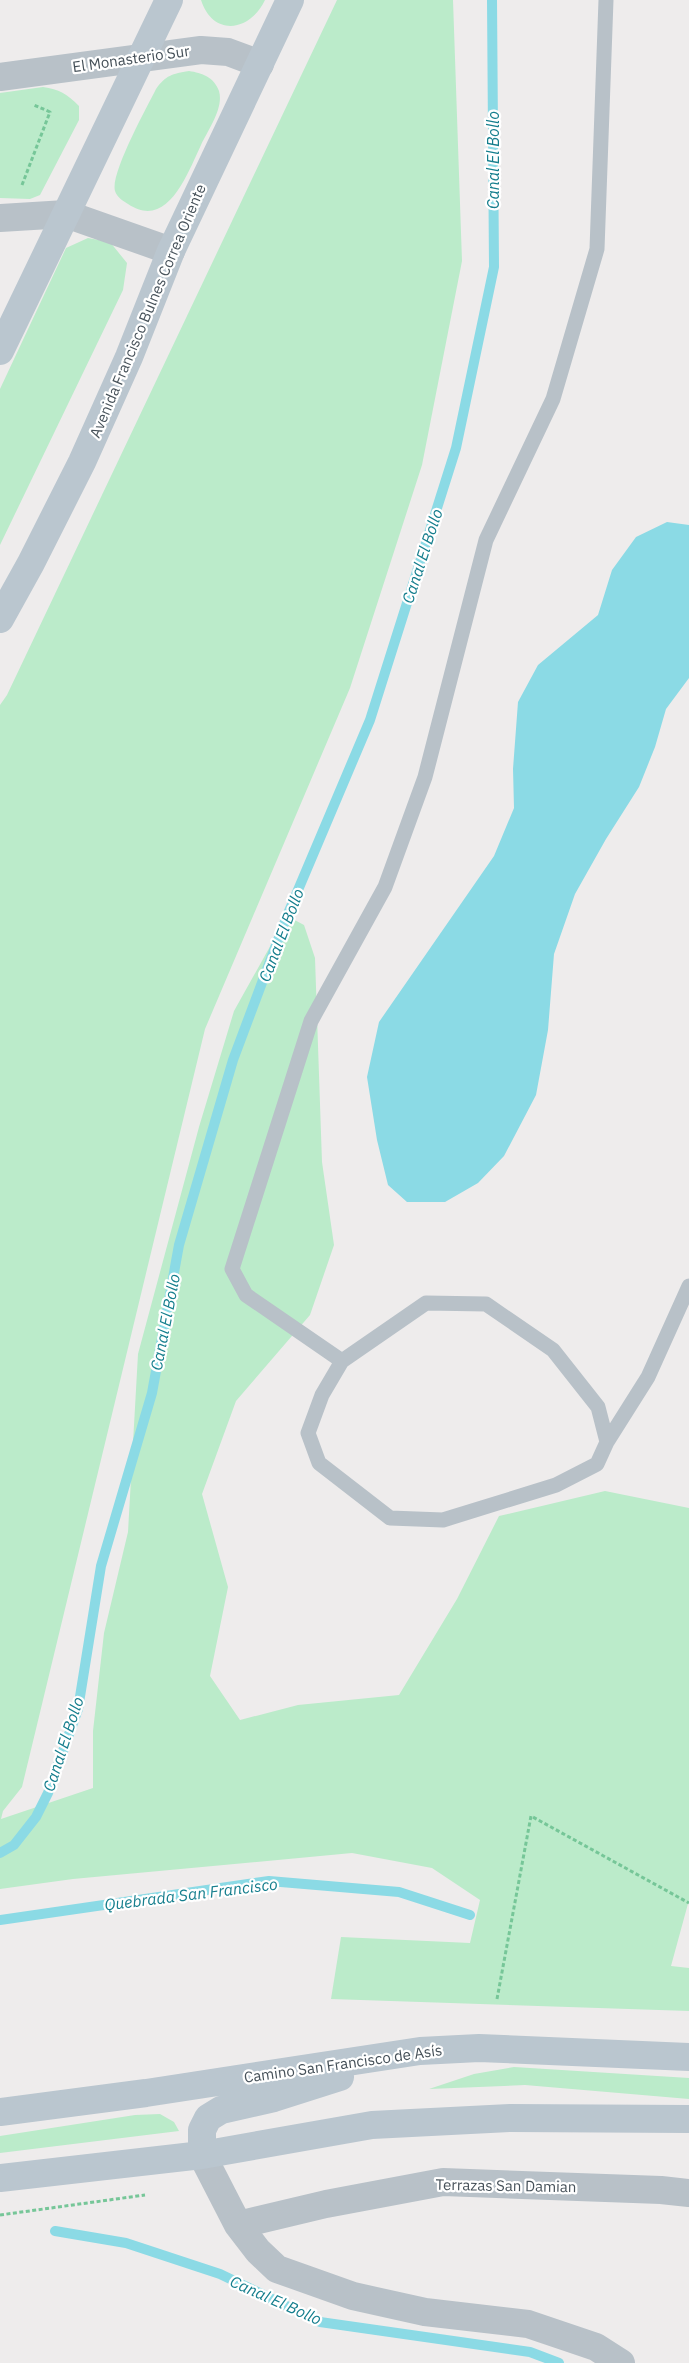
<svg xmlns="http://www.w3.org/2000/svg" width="689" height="2363" font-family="'IBM Plex Sans',sans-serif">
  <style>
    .green { fill: #bbebca }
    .water { fill: #8bdae5 }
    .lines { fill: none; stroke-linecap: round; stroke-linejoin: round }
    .stream { stroke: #8bdae5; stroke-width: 10 }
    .path { stroke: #76c698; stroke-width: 3; stroke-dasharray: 4 2.5; stroke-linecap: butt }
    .lane { stroke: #b8c1c8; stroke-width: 15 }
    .street { stroke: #b8c1c8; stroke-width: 28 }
    .secondary { stroke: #bac6cf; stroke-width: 28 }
    .labels { text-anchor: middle; stroke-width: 4.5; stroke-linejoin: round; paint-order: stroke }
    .street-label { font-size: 15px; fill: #455058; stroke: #fff }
    .water-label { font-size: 16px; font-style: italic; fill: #157e8d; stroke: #fff }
  </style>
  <rect width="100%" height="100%" fill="#eeecec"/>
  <!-- green -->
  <path class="green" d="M 201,0 L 265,0 C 250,32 213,37 201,0 Z
    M 337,0 L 453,0 L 462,261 L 422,465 L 350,688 L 205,1029 L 22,1787 L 3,1811 L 1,1819 L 93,1788 L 93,1731 L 104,1633 L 128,1532 L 138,1354 L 199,1127 L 234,1011 L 287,916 L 304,925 L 315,958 L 322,1162 L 334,1245 L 310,1315 L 236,1401 L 202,1494 L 228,1587 L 210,1676 L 240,1720 L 298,1705 L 399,1695 L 457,1599 L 499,1516 L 605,1491 L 689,1508 L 689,1900 L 671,1966 L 689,1968 L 689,2011 L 331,1999 L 341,1937 L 470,1943 L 480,1900 L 432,1868 L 352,1853 L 73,1879 L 0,1889 L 0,705 L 7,695 Z
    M 189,71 C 202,73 214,77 219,91 C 224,108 208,130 201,145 C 188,172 168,231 128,204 C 123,201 117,197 115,191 C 110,174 147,107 156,89 C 166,75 172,74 189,71 Z
    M 43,87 C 59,89 67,94 79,106 L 79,120 L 40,195 L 30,199 L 0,198 L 0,93 Z
    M 88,238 L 110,242 L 127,263 L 123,290 L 0,545 L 0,389 L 66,248 Z
    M 514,2067 L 689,2078 L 689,2099 L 525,2085 L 429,2089 L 474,2074 Z
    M 160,2114 L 174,2122 L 179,2131 L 0,2153 L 0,2136 L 135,2115 Z"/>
  <!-- water -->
  <path class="water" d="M 667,522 L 689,525 L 689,678 L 666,709 L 655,747 L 639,787 L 606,839 L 575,894 L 554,954 L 548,1030 L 536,1095 L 504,1156 L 478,1183 L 445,1202 L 407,1202 L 388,1185 L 377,1140 L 367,1077 L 379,1022 L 494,856 L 514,808 L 513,769 L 518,702 L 538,665 L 598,615 L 612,570 L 636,537 Z"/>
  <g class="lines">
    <!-- stream -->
    <path class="stream" d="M 0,1853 L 14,1845 L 36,1817 L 48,1793 L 78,1709 L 101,1566 L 152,1393 L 179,1245 L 233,1060 L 287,916 L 370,720 L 456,448 L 494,267 L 492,0
      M 0,1920 L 269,1881 L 399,1892 L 470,1915
      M 55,2231 L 126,2243 L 220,2274 L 320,2322 L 530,2352 L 559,2363"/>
    <!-- path -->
    <path class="path" d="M 22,185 L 50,112 L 34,105
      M 497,1999 L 531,1816 L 689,1903
      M 0,2215 L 145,2195"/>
    <!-- lane -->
    <path class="lane" d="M 426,1303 L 486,1304 L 553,1350 L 598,1407 L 607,1442 L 597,1464 L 556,1485 L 443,1520 L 390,1518 L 319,1463 L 308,1433 L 322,1395 L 342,1361 Z
      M 342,1361 L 246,1295 L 232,1269 L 311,1021 L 385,887 L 425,777 L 486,540 L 553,399 L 597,249 L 606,0
      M 607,1442 L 648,1377 L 689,1286"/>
    <!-- street -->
    <path class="street" d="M 0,77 L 201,50 L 228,52 L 260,64
      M 0,218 L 66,214 L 171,251
      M 202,2155 L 238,2225 L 258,2251 L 277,2269 L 353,2296 L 425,2312 L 528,2324 L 596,2347 L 621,2363
      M 238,2225 L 326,2204 L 443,2182 L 661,2190 L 689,2193"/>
    <!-- secondary -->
    <path class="secondary" d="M 0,351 L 169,0
      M 0,619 L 31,563 L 82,462 L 129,357 L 171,251 L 290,0
      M 0,2112 L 146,2093 L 420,2051 L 479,2048 L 689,2057
      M 202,2155 L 202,2130 L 208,2118 L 221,2110 L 274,2098 L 340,2077
      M 0,2178 L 202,2155 L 372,2125 L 510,2118 L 689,2119"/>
  </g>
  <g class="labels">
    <!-- street labels -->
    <g class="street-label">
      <text transform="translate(131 59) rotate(-8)" y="5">El Monasterio Sur</text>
      <text transform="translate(148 311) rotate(-67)" y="5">Avenida Francisco Bulnes Correa Oriente</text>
      <text transform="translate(343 2064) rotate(-8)" y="5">Camino San Francisco de Asís</text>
      <text transform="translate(506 2186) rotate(1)" y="5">Terrazas San Damian</text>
    </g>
    <!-- water labels -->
    <g class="water-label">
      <text transform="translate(493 160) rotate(-90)" y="6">Canal El Bollo</text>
      <text transform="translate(422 556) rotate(-72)" y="6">Canal El Bollo</text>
      <text transform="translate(281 935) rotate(-69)" y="6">Canal El Bollo</text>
      <text transform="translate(165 1322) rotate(-79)" y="6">Canal El Bollo</text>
      <text transform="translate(63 1744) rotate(-72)" y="6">Canal El Bollo</text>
      <text transform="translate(191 1894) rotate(-7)" y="6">Quebrada San Francisco</text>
      <text transform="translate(276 2300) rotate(24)" y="6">Canal El Bollo</text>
    </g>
  </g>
</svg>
